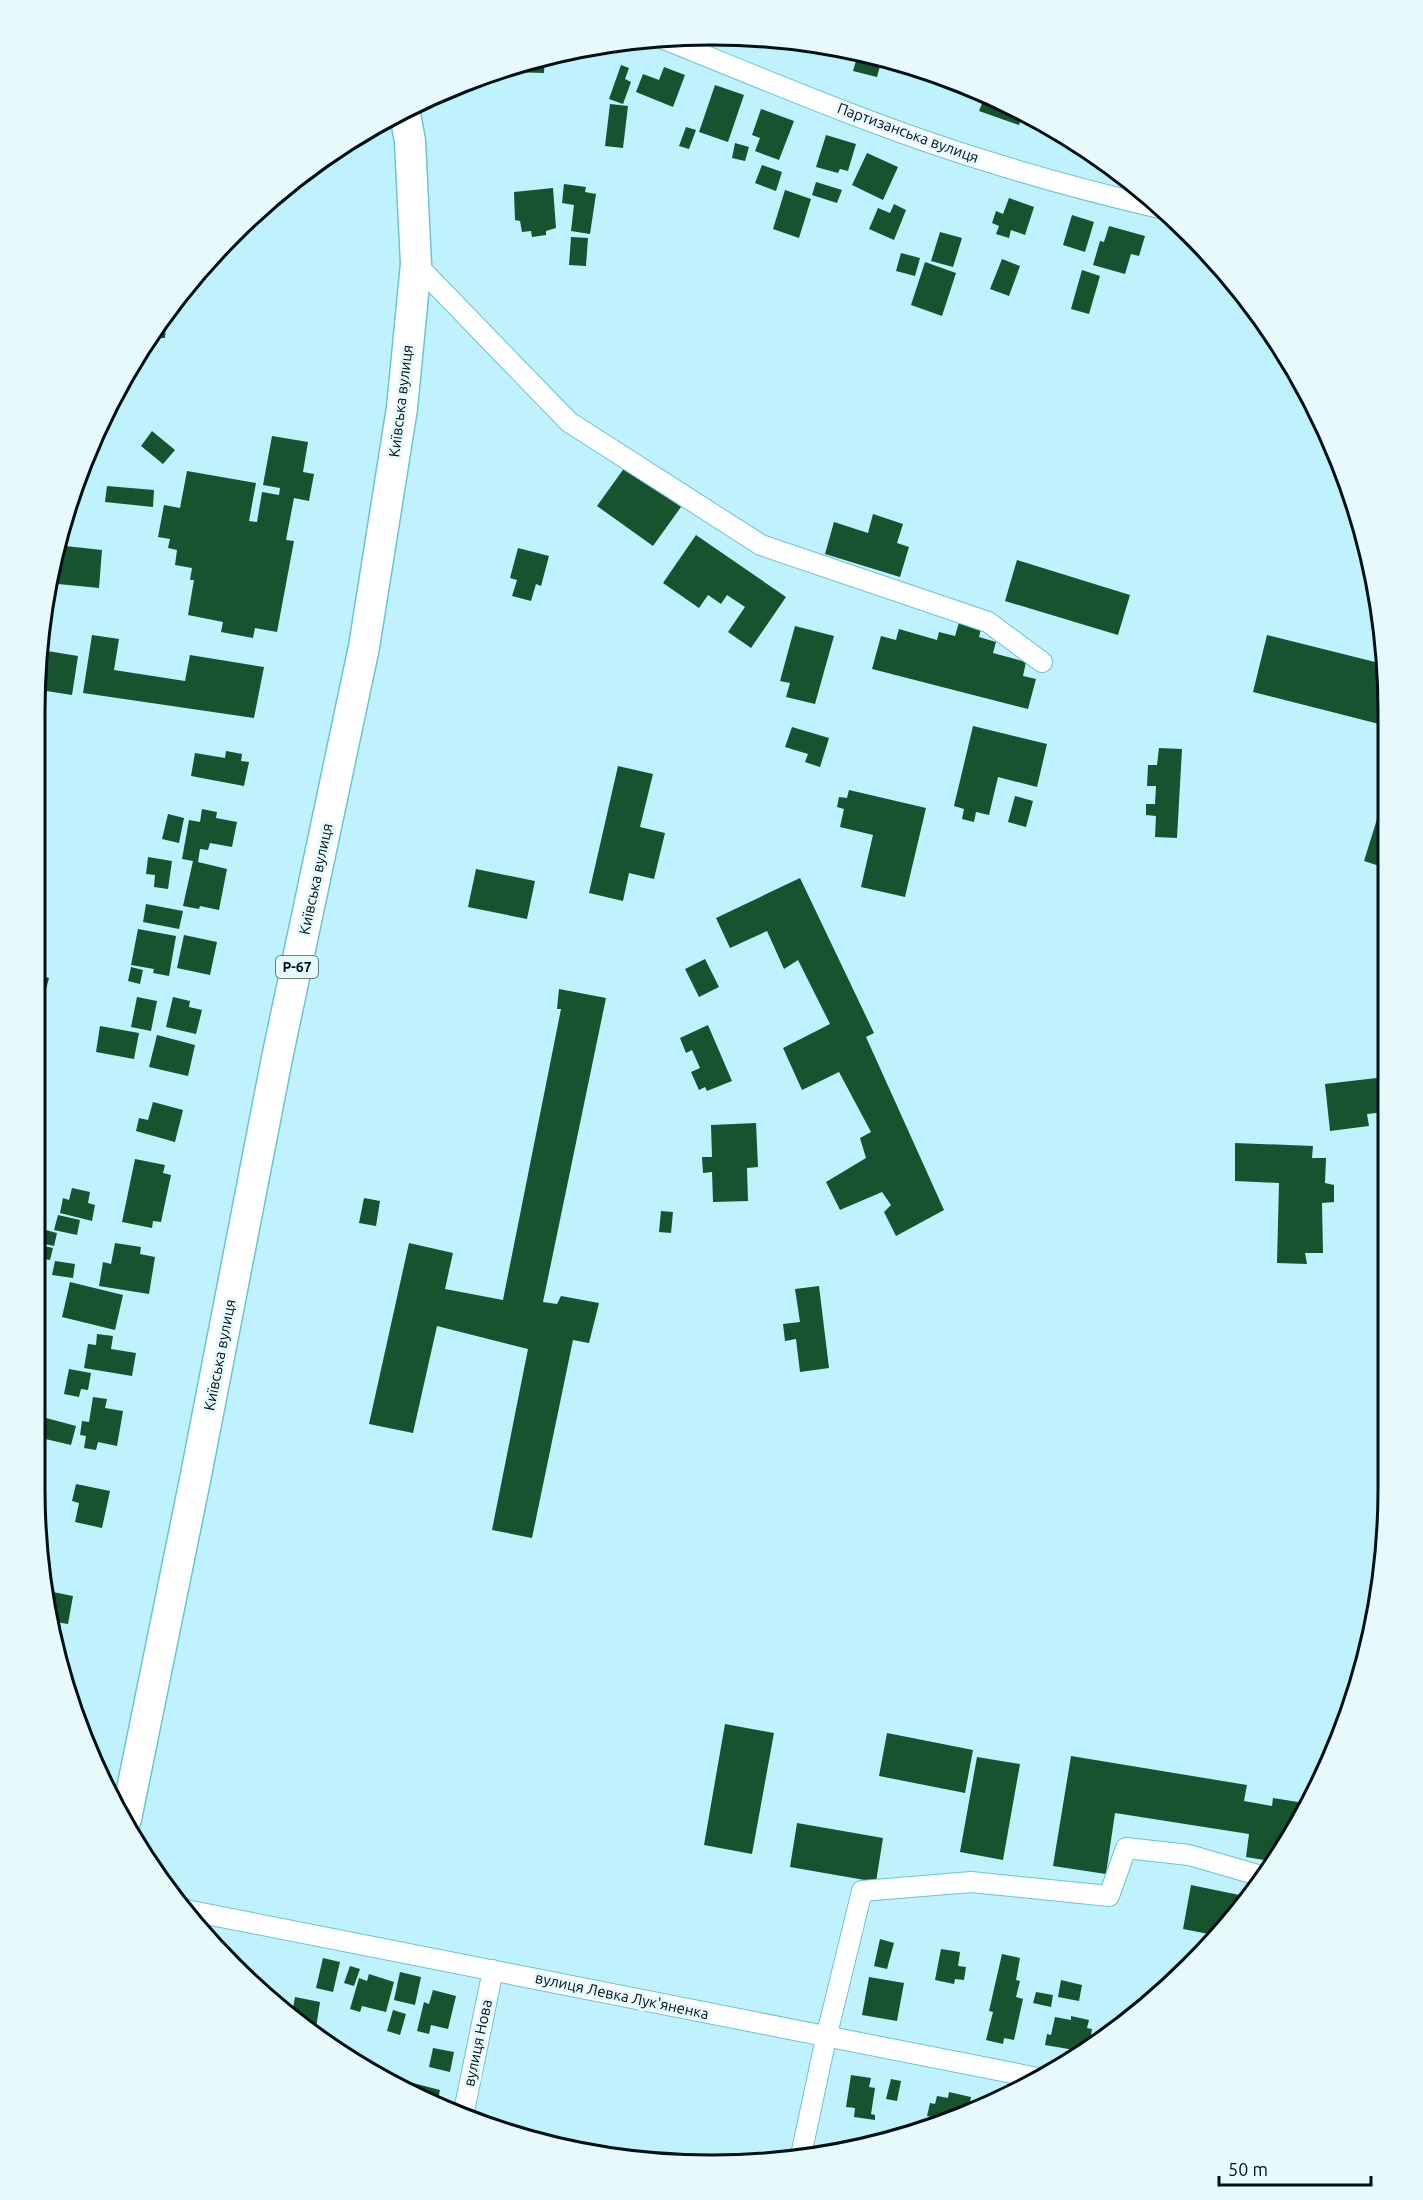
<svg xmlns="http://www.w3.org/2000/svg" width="1423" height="2200" font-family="Ubuntu,sans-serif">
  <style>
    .building { fill: #16532e }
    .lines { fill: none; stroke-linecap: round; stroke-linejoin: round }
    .minor-casing { stroke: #6cc3d5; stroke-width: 22 }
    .primary-casing { stroke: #6cc3d5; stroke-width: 33 }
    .minor { stroke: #fff; stroke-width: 20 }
    .primary { stroke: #fff; stroke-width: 30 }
    .labels { text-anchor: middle; stroke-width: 6; stroke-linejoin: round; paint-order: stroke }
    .shield { fill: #e8f9fc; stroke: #46575b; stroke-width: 1.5 }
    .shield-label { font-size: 14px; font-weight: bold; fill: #001116 }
    .street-label { font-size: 15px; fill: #001116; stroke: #e8f9fc }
    .rim { fill: none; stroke: #001116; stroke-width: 3 }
  </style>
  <rect width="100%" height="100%" fill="#c0f2fd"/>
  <!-- building -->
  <path class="building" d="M 858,54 L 882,59 L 877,77 L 853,71 Z
    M 545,56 L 544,73 L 510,72 L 510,67 Z
    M 621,65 L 629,68 L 625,79 L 631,82 L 623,104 L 609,99 Z
    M 664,67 L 685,75 L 673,107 L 636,92 L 643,74 L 659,80 Z
    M 921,69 L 929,70 L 946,80 L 920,73 Z
    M 715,85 L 744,95 L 728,142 L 699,132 Z
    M 985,96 L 1023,113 L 1019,125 L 979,111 Z
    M 610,104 L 628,106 L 623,148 L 605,146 Z
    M 761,109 L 794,121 L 779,160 L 755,151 L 760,138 L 752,135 Z
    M 686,127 L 696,130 L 689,149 L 679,146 Z
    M 826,135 L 856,144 L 848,171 L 840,169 L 838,173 L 816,167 Z
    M 735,143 L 749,147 L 745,161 L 732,158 Z
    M 867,153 L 898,167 L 883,200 L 852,185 Z
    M 762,165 L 782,172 L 776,191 L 755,183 Z
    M 816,182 L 842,190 L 837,203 L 812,195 Z
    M 564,184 L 586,187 L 585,192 L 596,194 L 590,234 L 571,231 L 574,205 L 562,203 Z
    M 553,188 L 556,228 L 546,231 L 546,235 L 532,237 L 531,231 L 522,232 L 520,221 L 515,220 L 514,192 Z
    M 785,190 L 811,199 L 799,238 L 773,229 Z
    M 1009,198 L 1034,207 L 1025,235 L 1011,230 L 1009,238 L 996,234 L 999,226 L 992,223 L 996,211 L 1003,214 Z
    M 894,204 L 906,210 L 894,240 L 869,229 L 878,208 L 890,213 Z
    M 1072,215 L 1094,222 L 1085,252 L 1063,245 Z
    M 1109,226 L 1145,236 L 1139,256 L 1131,254 L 1125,274 L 1093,265 L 1100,241 L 1104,242 Z
    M 940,232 L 962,238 L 953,267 L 931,261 Z
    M 571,237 L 588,238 L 586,266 L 569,265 Z
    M 901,253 L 920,258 L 915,276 L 896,271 Z
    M 1002,259 L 1020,266 L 1009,296 L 990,289 Z
    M 925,262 L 956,273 L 942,316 L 911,305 Z
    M 1082,270 L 1100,276 L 1089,314 L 1071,309 Z
    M 166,320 L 165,338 L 154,338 L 164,322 Z
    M 152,431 L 175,450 L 163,464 L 141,446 Z
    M 272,436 L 308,442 L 303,472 L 314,474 L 309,501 L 294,498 L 286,540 L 294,541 L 277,632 L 255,628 L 253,638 L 221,632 L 223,622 L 188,615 L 194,580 L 190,580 L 192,568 L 175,565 L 177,550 L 168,548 L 170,539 L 158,537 L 164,505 L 180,508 L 187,471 L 256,483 L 249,521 L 257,522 L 262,492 L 279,495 L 280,488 L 263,485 Z
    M 625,467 L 681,507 L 653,546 L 597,506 Z
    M 107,486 L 154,490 L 153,507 L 105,502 Z
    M 873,514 L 903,524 L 897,543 L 909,547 L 900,577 L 825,554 L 834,522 L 868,533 Z
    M 696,535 L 786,597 L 751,648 L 728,632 L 745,607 L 727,595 L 721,604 L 708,595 L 699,608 L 663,583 Z
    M 56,545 L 102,550 L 99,588 L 48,583 Z
    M 518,548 L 549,556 L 541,586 L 536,584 L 531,601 L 512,596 L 517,580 L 510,578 Z
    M 1017,560 L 1130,595 L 1118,635 L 1005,601 Z
    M 960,619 L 982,625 L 979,637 L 996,642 L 993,653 L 1026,662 L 1023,676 L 1036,679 L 1028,709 L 872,669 L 881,636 L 896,640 L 899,629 L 937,640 L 939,632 L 955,636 Z
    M 795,626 L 834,636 L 815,704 L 786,697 L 790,683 L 780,681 Z
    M 92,635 L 119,639 L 114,670 L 185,681 L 190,655 L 264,667 L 254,718 L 83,693 Z
    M 1267,635 L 1387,665 L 1387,726 L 1253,692 Z
    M 41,650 L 78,656 L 72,695 L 40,690 Z
    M 973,726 L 1047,744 L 1037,787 L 998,777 L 989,815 L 976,812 L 974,822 L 962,819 L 964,809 L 954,806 Z
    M 792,727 L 829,738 L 820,767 L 805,762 L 808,754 L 785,747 Z
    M 1159,748 L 1182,749 L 1177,838 L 1155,837 L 1156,816 L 1146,815 L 1146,804 L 1155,804 L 1156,786 L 1147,786 L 1148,765 L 1157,765 Z
    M 226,751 L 242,754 L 241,761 L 249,762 L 244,786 L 191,776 L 195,753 L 225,758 Z
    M 618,766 L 653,774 L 640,827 L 665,833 L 654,879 L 629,873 L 623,901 L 589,893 Z
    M 1387,787 L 1386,868 L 1364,861 Z
    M 849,790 L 926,808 L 905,897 L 861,887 L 873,835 L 840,827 L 844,809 L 837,807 L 839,797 L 847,798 Z
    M 1015,796 L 1033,801 L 1026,827 L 1008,822 Z
    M 202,809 L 217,812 L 216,818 L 237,822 L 232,847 L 210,843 L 208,850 L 200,849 L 198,862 L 227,869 L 219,910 L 200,906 L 199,909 L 183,906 L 193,861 L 182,859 L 189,820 L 200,822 Z
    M 168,814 L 184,818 L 179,843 L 162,839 Z
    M 148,857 L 172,861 L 168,889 L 154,887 L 155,875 L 146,874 Z
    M 476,869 L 535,881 L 527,919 L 468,907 Z
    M 800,878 L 874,1033 L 866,1037 L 944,1210 L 896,1236 L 884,1212 L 891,1205 L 882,1192 L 840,1210 L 826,1182 L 866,1158 L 860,1138 L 871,1132 L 839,1072 L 802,1090 L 783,1048 L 830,1024 L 798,960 L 784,969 L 767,931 L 730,948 L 716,918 Z
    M 146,904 L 183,911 L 179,929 L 143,922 Z
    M 138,929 L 176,936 L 169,976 L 153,973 L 154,969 L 131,965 Z
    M 184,935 L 217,942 L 210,975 L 177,968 Z
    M 705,959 L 719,987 L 699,997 L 685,969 Z
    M 131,967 L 143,970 L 140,984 L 128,981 Z
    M 40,975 L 49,978 L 41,1009 L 40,1009 Z
    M 559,989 L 606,998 L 543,1302 L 557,1304 L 561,1296 L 599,1303 L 589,1343 L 573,1340 L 532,1538 L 492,1530 L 528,1349 L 437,1326 L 413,1433 L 369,1424 L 409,1243 L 453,1253 L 445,1289 L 503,1300 L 561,1009 L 557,1009 Z
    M 137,997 L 157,1001 L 151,1031 L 131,1027 Z
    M 173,997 L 190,1001 L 189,1007 L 202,1010 L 196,1034 L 166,1027 Z
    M 708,1025 L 732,1081 L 707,1091 L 705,1087 L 699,1090 L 691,1072 L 700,1068 L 692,1050 L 686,1053 L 680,1038 Z
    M 100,1026 L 139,1033 L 134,1059 L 96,1052 Z
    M 157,1035 L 195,1045 L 188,1076 L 149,1067 Z
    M 1385,1077 L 1385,1112 L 1367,1114 L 1369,1126 L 1330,1131 L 1325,1084 Z
    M 153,1102 L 183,1110 L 175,1142 L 136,1131 L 139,1118 L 148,1120 Z
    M 756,1123 L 758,1167 L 747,1168 L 748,1201 L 713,1202 L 712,1172 L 703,1173 L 702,1157 L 712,1157 L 711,1125 Z
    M 1235,1143 L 1313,1146 L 1312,1158 L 1326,1158 L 1325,1183 L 1334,1185 L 1334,1202 L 1322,1203 L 1323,1253 L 1305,1253 L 1307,1264 L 1277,1263 L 1279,1183 L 1235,1181 Z
    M 135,1159 L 165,1165 L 163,1173 L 171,1175 L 161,1222 L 153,1221 L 152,1228 L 122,1222 Z
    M 72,1188 L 90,1192 L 88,1203 L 95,1205 L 92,1221 L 60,1213 L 63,1198 L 69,1200 Z
    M 364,1198 L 380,1201 L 376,1226 L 359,1223 Z
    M 661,1211 L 673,1212 L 671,1233 L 659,1232 Z
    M 58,1215 L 80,1220 L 77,1235 L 54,1230 Z
    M 40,1219 L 45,1220 L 42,1229 L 57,1233 L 54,1246 L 40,1243 Z
    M 115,1243 L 141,1247 L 140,1254 L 155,1257 L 149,1294 L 99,1286 L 103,1262 L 111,1264 Z
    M 40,1245 L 53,1248 L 50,1260 L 40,1258 Z
    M 55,1261 L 75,1264 L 73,1278 L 52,1275 Z
    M 70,1282 L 123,1295 L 115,1330 L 62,1317 Z
    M 819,1286 L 829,1368 L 800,1372 L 796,1339 L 785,1341 L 783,1324 L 800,1322 L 795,1289 Z
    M 97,1334 L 113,1336 L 111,1349 L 136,1353 L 132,1376 L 84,1368 L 88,1344 L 96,1345 Z
    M 69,1369 L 91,1373 L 88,1390 L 81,1389 L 79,1397 L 64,1394 Z
    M 93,1397 L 107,1399 L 105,1408 L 123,1411 L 117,1446 L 98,1442 L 96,1450 L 84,1448 L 86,1436 L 80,1435 L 82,1421 L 89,1422 Z
    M 46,1418 L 76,1426 L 71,1445 L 41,1438 Z
    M 76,1484 L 110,1491 L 102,1528 L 75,1522 L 79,1503 L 72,1501 Z
    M 43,1590 L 73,1596 L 68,1624 L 50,1621 Z
    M 725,1724 L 774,1733 L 752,1854 L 704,1845 Z
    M 887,1733 L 973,1750 L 965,1793 L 879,1776 Z
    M 1071,1756 L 1247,1785 L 1244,1801 L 1272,1806 L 1273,1798 L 1298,1802 L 1295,1827 L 1276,1862 L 1246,1857 L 1249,1834 L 1115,1813 L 1106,1874 L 1053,1866 Z
    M 977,1757 L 1020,1764 L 1003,1860 L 960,1852 Z
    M 797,1823 L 883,1838 L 876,1882 L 790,1867 Z
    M 1191,1885 L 1249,1897 L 1219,1936 L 1183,1929 Z
    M 880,1939 L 894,1943 L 887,1969 L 874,1966 Z
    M 941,1949 L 960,1952 L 958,1966 L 966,1967 L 964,1980 L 955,1979 L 954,1984 L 935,1980 Z
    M 1002,1954 L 1020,1958 L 1016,1980 L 1020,1981 L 1016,1997 L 1023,1999 L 1014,2040 L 1004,2038 L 1003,2044 L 986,2040 L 993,2012 L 989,2011 Z
    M 323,1958 L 340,1962 L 333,1992 L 316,1988 Z
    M 350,1966 L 360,1969 L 354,1986 L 344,1983 Z
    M 400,1972 L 421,1977 L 415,2005 L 394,2000 Z
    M 369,1974 L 394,1982 L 386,2012 L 362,2006 L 360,2012 L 350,2009 L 359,1978 L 367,1981 Z
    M 869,1977 L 904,1983 L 897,2021 L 862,2015 Z
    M 1061,1980 L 1082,1985 L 1079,2001 L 1058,1997 Z
    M 433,1990 L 456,1996 L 448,2029 L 431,2025 L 429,2034 L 417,2031 L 424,2002 L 429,2004 Z
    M 1036,1992 L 1053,1995 L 1051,2007 L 1033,2003 Z
    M 295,1997 L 320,2002 L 316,2028 L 298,2024 L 291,2019 Z
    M 393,2010 L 406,2014 L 400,2035 L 387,2031 Z
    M 1071,2016 L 1089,2020 L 1087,2028 L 1092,2029 L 1088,2051 L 1086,2052 L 1045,2045 L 1047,2034 L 1051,2035 L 1055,2017 L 1071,2020 Z
    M 433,2048 L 454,2052 L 450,2072 L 429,2067 Z
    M 851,2075 L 871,2078 L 869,2087 L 875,2088 L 871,2114 L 875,2115 L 875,2120 L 854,2117 L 855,2108 L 846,2107 Z
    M 390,2077 L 440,2090 L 437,2104 L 389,2082 Z
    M 891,2079 L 901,2081 L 897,2101 L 886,2099 Z
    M 949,2092 L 971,2097 L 968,2115 L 941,2124 L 931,2122 L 932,2117 L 927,2116 L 930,2103 L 935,2104 L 937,2096 L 948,2098 Z"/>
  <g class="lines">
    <!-- minor casing -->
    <g class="minor-casing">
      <path id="minor" d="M 659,37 C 766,80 873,126 983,160 C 1043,179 1103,195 1164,209
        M 416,264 L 569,422 L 761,545 L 988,622 L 1042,662
        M 186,1910 L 1038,2078
        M 463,2116 L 493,1970
        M 800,2160 L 826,2038 L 862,1891 L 971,1882 L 1109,1896 L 1126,1848 L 1189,1855 L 1265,1877"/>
    </g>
    <!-- primary casing -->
    <g class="primary-casing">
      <path id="primary" d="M 126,1819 L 196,1475 L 277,1058 L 364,647 L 402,408 L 416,264 L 410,141 L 404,109"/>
    </g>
    <!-- minor -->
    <use href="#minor" class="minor"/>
    <!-- primary -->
    <use href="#primary" class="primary"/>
  </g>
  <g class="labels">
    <!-- shield labels -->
    <rect class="shield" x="276" y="956" width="42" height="22" rx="4.5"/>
    <g class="shield-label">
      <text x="297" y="972">Р-67</text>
    </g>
    <!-- street labels -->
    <g class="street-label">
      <text transform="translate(908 133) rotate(20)" y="5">Партизанська вулиця</text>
      <text transform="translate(401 401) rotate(-83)" y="5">Київська вулиця</text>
      <text transform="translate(316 879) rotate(-78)" y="5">Київська вулиця</text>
      <text transform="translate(220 1355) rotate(-79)" y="5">Київська вулиця</text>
      <text transform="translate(622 1996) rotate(12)" y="5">вулиця Левка Лук'яненка</text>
      <text transform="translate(478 2043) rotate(-78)" y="5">вулиця Нова</text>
    </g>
  </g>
  <!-- crop -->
  <path d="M0 0H1423V2200H0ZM711 45H712A666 666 0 0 1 1378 711V1489A666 666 0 0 1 712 2155H711A666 666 0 0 1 45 1489V711A666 666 0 0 1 711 45Z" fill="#e8f9fc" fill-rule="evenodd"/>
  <path class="rim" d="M711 45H712A666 666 0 0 1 1378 711V1489A666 666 0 0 1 712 2155H711A666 666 0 0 1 45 1489V711A666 666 0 0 1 711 45Z"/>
  <!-- scale -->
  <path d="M1219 2176v9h152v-9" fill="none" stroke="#001116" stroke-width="3"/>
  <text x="1228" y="2176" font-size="18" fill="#001116" stroke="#e8f9fc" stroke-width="4.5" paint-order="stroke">50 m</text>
</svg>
